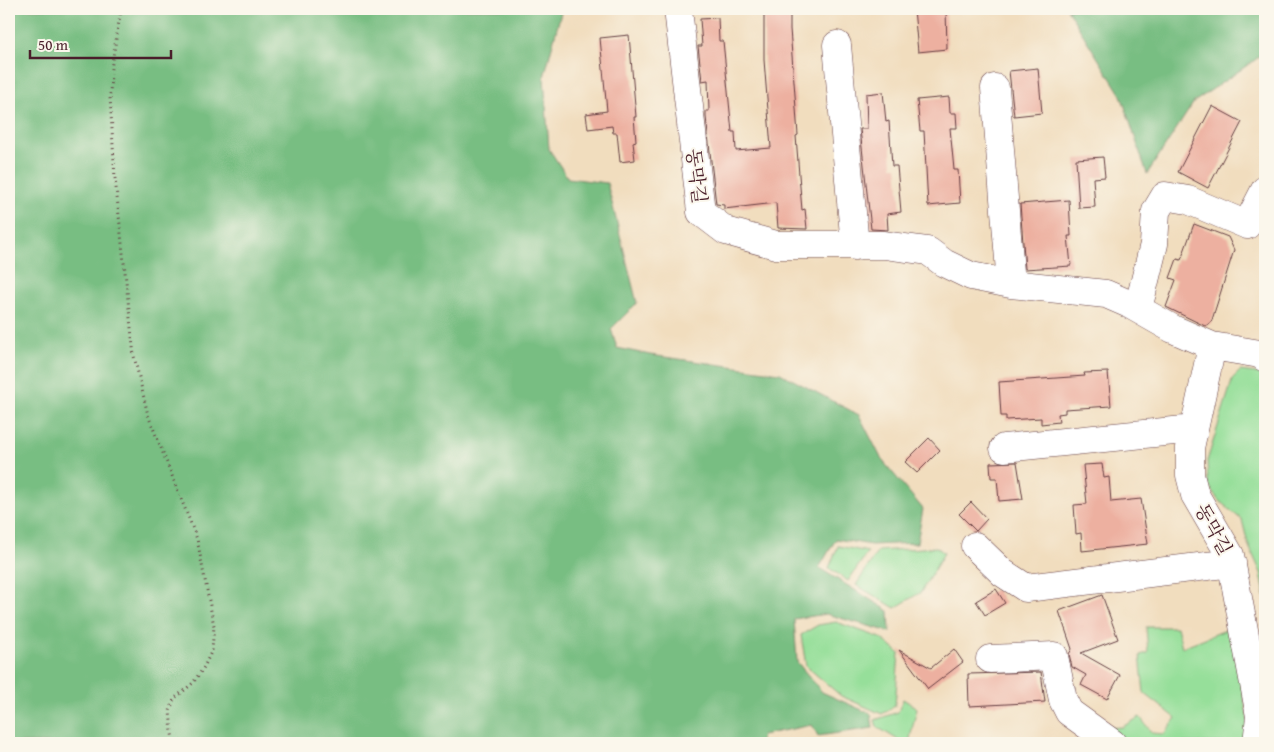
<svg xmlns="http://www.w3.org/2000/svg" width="1274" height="752" font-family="'Gentium Book Plus','Noto Serif KR',serif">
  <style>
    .green { fill: #96df9a; stroke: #707f62 }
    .forest { fill: #78be82; stroke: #616e56 }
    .building { fill: #edb0a0 }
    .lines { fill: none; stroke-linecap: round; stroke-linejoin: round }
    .minor-casing { stroke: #633c41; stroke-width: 29 }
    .path { stroke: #633c41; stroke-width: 3; stroke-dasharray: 1 4; stroke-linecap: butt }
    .minor { stroke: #fff; stroke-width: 28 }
    .labels { text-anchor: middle; stroke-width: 4; stroke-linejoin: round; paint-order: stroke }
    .street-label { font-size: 19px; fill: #4a1f2b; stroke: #fbf7ec }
  </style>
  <rect width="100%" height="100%" fill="#fbf7ec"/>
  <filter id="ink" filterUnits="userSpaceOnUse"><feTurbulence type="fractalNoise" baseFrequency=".02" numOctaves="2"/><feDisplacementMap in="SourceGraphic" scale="10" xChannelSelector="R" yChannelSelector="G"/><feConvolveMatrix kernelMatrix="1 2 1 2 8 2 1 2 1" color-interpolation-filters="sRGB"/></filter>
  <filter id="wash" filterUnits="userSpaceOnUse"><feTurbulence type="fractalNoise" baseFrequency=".0096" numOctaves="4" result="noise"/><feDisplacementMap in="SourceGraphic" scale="20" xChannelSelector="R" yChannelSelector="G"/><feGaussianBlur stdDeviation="1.12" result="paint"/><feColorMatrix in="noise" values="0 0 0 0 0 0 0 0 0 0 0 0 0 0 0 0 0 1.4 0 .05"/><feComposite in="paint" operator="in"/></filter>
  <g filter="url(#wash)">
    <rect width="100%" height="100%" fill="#f1ddbe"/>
    <!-- green -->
    <path class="green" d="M 1240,371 L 1265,374 L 1265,597 L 1261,573 L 1248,544 L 1242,520 L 1218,500 L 1208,484 L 1207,461 L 1233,378 Z
      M 838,546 L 868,552 L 848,581 L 829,568 Z
      M 937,547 L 944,553 L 921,592 L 895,608 L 856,585 L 878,551 Z
      M 836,622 L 881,638 L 899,653 L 895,706 L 882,714 L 841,696 L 806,666 L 801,635 L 818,625 Z
      M 1146,627 L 1177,627 L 1182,647 L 1231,628 L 1248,720 L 1244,743 L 1127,743 L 1108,728 L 1122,727 L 1140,717 L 1152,733 L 1164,734 L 1176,718 L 1144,693 L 1140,655 L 1148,653 Z
      M 903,699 L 917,708 L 909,743 L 903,743 L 877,727 L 875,720 L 898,712 Z"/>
    <!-- forest -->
    <path class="forest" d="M 9,9 L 562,9 L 544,77 L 549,149 L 568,178 L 607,183 L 637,303 L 611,329 L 617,348 L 650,355 L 780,373 L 859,415 L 882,460 L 923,509 L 917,543 L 871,545 L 836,539 L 819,568 L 889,611 L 890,632 L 826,614 L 794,619 L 797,662 L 822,692 L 871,714 L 873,728 L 818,736 L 812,725 L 762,735 L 760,743 L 9,743 Z
      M 1067,9 L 1265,9 L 1265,53 L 1194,102 L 1147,174 L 1121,95 Z"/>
    <g id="blocks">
      <!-- building -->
      <path class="building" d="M 764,9 L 790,9 L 790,29 L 798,135 L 796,136 L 799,175 L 802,210 L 805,209 L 807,229 L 778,228 L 776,203 L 724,209 L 724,205 L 716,204 L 706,117 L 706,111 L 709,111 L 708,80 L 702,81 L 698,46 L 702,46 L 700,19 L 718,18 L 719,41 L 723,41 L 732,132 L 735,132 L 736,151 L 771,148 L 764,60 Z
        M 914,9 L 946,9 L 947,49 L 918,52 Z
        M 629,35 L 636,117 L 634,117 L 636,141 L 633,142 L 635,160 L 620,162 L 617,133 L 613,133 L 612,126 L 588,129 L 586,114 L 607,111 L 600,38 Z
        M 1038,68 L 1042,113 L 1014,116 L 1009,71 Z
        M 883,92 L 886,122 L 889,121 L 892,166 L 897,166 L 901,212 L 887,214 L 888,230 L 871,229 L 860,129 L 867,129 L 866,94 Z
        M 949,97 L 950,113 L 956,113 L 957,128 L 950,128 L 954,170 L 958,170 L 960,203 L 928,206 L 924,131 L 920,131 L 917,100 Z
        M 1212,106 L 1242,122 L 1208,188 L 1178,172 Z
        M 1103,157 L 1105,177 L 1093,178 L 1095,207 L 1079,208 L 1076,159 Z
        M 1069,200 L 1071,236 L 1068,236 L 1071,266 L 1025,269 L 1020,204 Z
        M 1194,224 L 1228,237 L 1234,250 L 1211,323 L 1205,326 L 1166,307 L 1176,280 L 1170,278 L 1177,259 L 1181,260 Z
        M 1108,372 L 1111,406 L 1065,409 L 1065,413 L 1058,414 L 1059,422 L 1041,424 L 1041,418 L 1006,420 L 1006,416 L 1001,416 L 999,382 L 1085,376 L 1084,373 Z
        M 929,438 L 940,450 L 917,473 L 905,462 Z
        M 1017,462 L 1023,499 L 999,501 L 997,478 L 991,478 L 990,463 Z
        M 1102,464 L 1104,478 L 1109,477 L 1111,502 L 1141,499 L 1148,544 L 1082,551 L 1081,533 L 1076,534 L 1074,505 L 1087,504 L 1083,465 Z
        M 971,502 L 987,519 L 976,531 L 959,514 Z
        M 996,589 L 1005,603 L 985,615 L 976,601 Z
        M 1102,595 L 1118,639 L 1081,653 L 1120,675 L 1107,699 L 1081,685 L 1086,675 L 1072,667 L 1069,654 L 1072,649 L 1059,611 Z
        M 954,649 L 963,662 L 928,689 L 899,650 L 931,668 Z
        M 1041,672 L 1045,702 L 969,706 L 968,674 Z"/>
    </g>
  </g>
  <g filter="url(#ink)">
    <use href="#blocks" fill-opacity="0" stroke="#633c41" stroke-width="1"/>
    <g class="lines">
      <!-- minor casing -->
      <g class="minor-casing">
        <path id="minor" d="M 678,9 L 701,212 L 726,231 L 776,245 L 884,245 L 928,251 L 944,263 L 971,276 L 1011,284 L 1106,294 L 1129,304 L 1173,329 L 1212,346 L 1260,354 L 1265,358
          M 837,45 L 855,246
          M 995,88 L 1011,284
          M 1138,309 L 1154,244 L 1156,211 L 1165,196 L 1188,200 L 1247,225 L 1265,190
          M 1212,346 L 1190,448 L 1190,475 L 1195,495 L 1230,555 L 1260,716 L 1257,743
          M 1004,448 L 1194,429
          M 975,546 L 1003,573 L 1026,588 L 1232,563
          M 990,659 L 1054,656 L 1063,700 L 1069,712 L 1112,743"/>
      </g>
      <!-- path -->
      <path class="path" d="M 121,9 L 111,69 L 110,97 L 115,178 L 134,356 L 148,415 L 197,539 L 214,626 L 212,650 L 204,667 L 193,683 L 174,699 L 170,711 L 173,743"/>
      <!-- minor -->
      <use href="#minor" class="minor"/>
    </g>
  </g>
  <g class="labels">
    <!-- street labels -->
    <g class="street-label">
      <text transform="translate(697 176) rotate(83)" y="7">동막길</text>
      <text transform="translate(1214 529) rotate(61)" y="7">동막길</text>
    </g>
  </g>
  <!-- margin -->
  <rect width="1274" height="752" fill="none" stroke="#fbf7ec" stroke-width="30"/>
  <!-- scale -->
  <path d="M30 50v8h141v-8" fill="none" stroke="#4a1f2b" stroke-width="2.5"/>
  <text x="38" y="50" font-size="15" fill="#4a1f2b" stroke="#fbf7ec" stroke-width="4" paint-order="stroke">50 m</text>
</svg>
